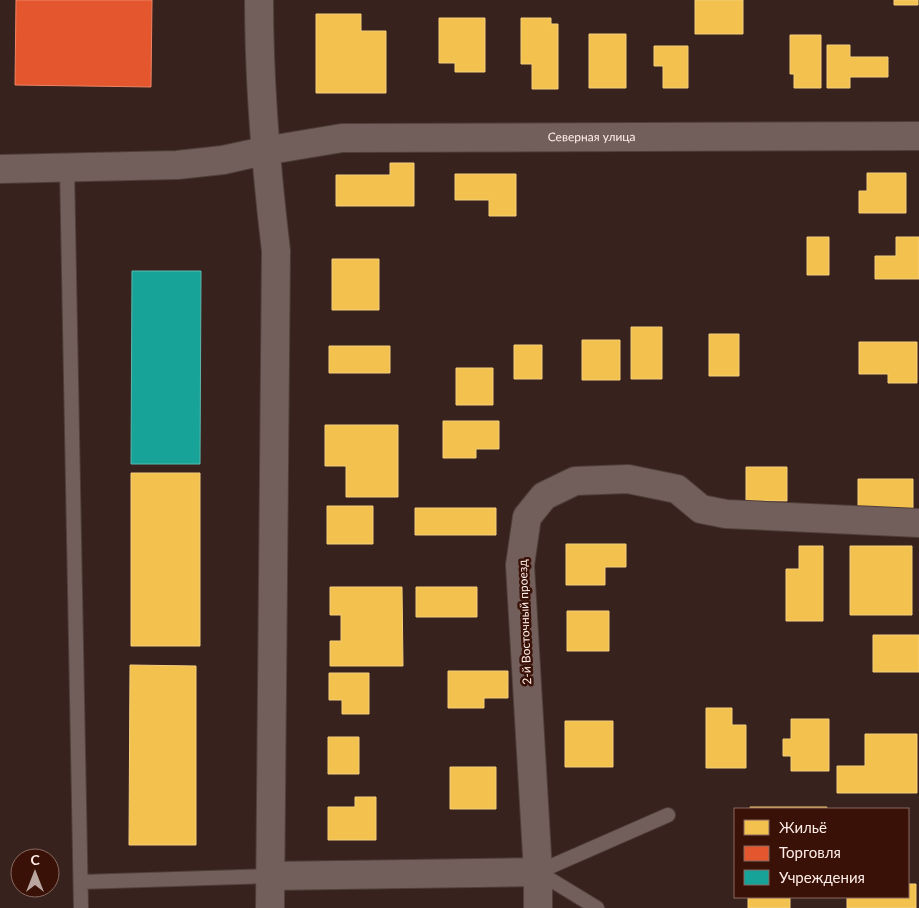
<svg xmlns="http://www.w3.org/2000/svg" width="919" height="908" font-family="Lato,sans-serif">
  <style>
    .homes { fill: #f2c14e; stroke: #f6ce7c }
    .shops { fill: #e4572e; stroke: #ec8466 }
    .public { fill: #17a398; stroke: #5cb9b0 }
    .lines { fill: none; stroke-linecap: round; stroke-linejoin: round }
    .lane-casing { stroke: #4f3e3a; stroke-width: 16 }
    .street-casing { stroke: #4f3e3a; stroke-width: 30 }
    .lane { stroke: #725f5b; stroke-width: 14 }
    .street { stroke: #725f5b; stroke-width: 28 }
    .labels { text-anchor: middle; stroke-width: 5; stroke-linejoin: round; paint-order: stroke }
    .street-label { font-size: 12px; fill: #feede8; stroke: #391107 }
  </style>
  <rect width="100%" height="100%" fill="#38221d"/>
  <!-- homes -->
  <path class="homes" d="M 695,0 L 743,0 L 743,34 L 695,34 Z
    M 894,0 L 918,0 L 918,5 L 894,5 Z
    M 316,14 L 361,14 L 361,31 L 386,31 L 386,93 L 316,93 Z
    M 439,18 L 485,18 L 485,72 L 455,72 L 455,63 L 439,63 Z
    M 521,18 L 551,18 L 551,24 L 558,24 L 558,89 L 532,89 L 532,64 L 521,64 Z
    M 589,34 L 626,34 L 626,88 L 589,88 Z
    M 790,35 L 821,35 L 821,88 L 794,88 L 794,74 L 790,74 Z
    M 827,45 L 850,45 L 850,57 L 888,57 L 888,77 L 850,77 L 850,88 L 827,88 Z
    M 654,46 L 688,46 L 688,88 L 663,88 L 663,66 L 654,66 Z
    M 390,163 L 414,163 L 414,206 L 336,206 L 336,175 L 390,175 Z
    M 867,173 L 906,173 L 906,213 L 859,213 L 859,191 L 867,191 Z
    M 455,174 L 516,174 L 516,216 L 489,216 L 489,200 L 455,200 Z
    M 807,237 L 829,237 L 829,275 L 807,275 Z
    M 896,237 L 919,237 L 919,279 L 875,279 L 875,256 L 896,256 Z
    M 332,259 L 379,259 L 379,310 L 332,310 Z
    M 631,327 L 662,327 L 662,379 L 631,379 Z
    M 709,334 L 739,334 L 739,376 L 709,376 Z
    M 582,340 L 620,340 L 620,380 L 582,380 Z
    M 859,342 L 917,342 L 917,383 L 888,383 L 888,374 L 859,374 Z
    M 514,345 L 542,345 L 542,379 L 514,379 Z
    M 329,346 L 390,346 L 390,373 L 329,373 Z
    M 456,368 L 493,368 L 493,405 L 456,405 Z
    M 443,421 L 499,421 L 499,449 L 476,449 L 476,458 L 443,458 Z
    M 325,425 L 398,425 L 398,497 L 346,497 L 346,466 L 325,466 Z
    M 746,467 L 787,467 L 787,501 L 746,501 Z
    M 131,473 L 200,473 L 200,646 L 131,646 Z
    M 858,479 L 913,479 L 913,513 L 858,513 Z
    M 327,506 L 373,506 L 373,544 L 327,544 Z
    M 415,508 L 496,508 L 496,535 L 415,535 Z
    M 566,544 L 626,544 L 626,567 L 605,567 L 605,585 L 566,585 Z
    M 799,546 L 823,546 L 823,621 L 786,621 L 786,569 L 799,569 Z
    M 850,546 L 912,546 L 912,615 L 850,615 Z
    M 330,587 L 402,587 L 403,666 L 330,666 L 330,641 L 341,641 L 341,615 L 330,615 Z
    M 416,587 L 477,587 L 477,617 L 416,617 Z
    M 567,611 L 609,611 L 609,651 L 567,651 Z
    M 873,635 L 919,635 L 919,672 L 873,672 Z
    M 130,665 L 196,666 L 196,845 L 129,845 Z
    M 448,671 L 508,671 L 508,698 L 484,698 L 484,708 L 448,708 Z
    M 329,673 L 369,673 L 369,714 L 342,714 L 342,700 L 329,700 Z
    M 706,708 L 732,708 L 732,725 L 746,725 L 746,768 L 706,768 Z
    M 791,719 L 829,719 L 829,771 L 791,771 L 791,756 L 783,756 L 783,739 L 791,739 Z
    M 565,721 L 613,721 L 613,767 L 565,767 Z
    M 865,734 L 917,734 L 917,793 L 837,793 L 837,766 L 865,766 Z
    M 328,737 L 359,737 L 359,774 L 328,774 Z
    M 450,767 L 496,767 L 496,809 L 450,809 Z
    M 355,797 L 376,797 L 376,840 L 328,840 L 328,807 L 355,807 Z
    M 750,807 L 827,807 L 827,809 L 750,809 Z
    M 908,884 L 916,884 L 916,908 L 847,908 L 847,897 L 908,897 Z
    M 748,897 L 790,897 L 790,908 L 748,908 Z"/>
  <!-- shops -->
  <path class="shops" d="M 16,0 L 152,0 L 151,87 L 15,85 Z"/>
  <!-- public -->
  <path class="public" d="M 132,271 L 201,271 L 200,464 L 131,464 Z"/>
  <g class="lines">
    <!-- lane casing -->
    <g class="lane-casing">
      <path id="lane" d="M 67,168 L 81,908
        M 538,872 L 668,815
        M 538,872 L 597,908
        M 81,882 L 270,876"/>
    </g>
    <!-- street casing -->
    <g class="street-casing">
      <g id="street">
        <path d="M 259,0 C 259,85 266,167 276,251 L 270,908"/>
        <path id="s1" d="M 0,169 L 177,165 L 223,160 L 264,151 L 342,138 L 919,136"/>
        <path d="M 270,876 L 538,872"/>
        <path d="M 538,908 L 538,872 L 520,565 L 527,517 L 544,496 L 575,481 L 628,479 L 677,489 L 701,509 L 726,514 L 919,523"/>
      </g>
    </g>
    <!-- lane -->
    <use href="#lane" class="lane"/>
    <!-- street -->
    <use href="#street" class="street"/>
  </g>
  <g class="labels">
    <!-- street labels -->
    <g class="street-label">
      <text dy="4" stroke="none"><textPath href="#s1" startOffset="594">Северная улица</textPath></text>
      <text transform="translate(525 622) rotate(-92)" y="4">2-й Восточный проезд</text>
    </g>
  </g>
  <!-- legend -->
  <rect x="734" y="808" width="175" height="90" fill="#391107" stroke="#886961"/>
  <rect x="744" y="820" width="25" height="15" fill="#f2c14e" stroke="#886961"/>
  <text x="779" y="833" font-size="15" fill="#feede8">Жильё</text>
  <rect x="744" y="846" width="25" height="15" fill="#e4572e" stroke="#886961"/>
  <text x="779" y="858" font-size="15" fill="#feede8">Торговля</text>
  <rect x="744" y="870" width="25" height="15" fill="#17a398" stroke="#886961"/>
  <text x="779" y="883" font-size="15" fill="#feede8">Учреждения</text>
  <!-- north arrow -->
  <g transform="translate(35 873)"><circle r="24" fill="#391107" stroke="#886961"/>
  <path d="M0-4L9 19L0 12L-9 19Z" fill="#b9a6a1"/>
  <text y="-8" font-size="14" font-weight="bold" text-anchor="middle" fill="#feede8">С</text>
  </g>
</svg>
